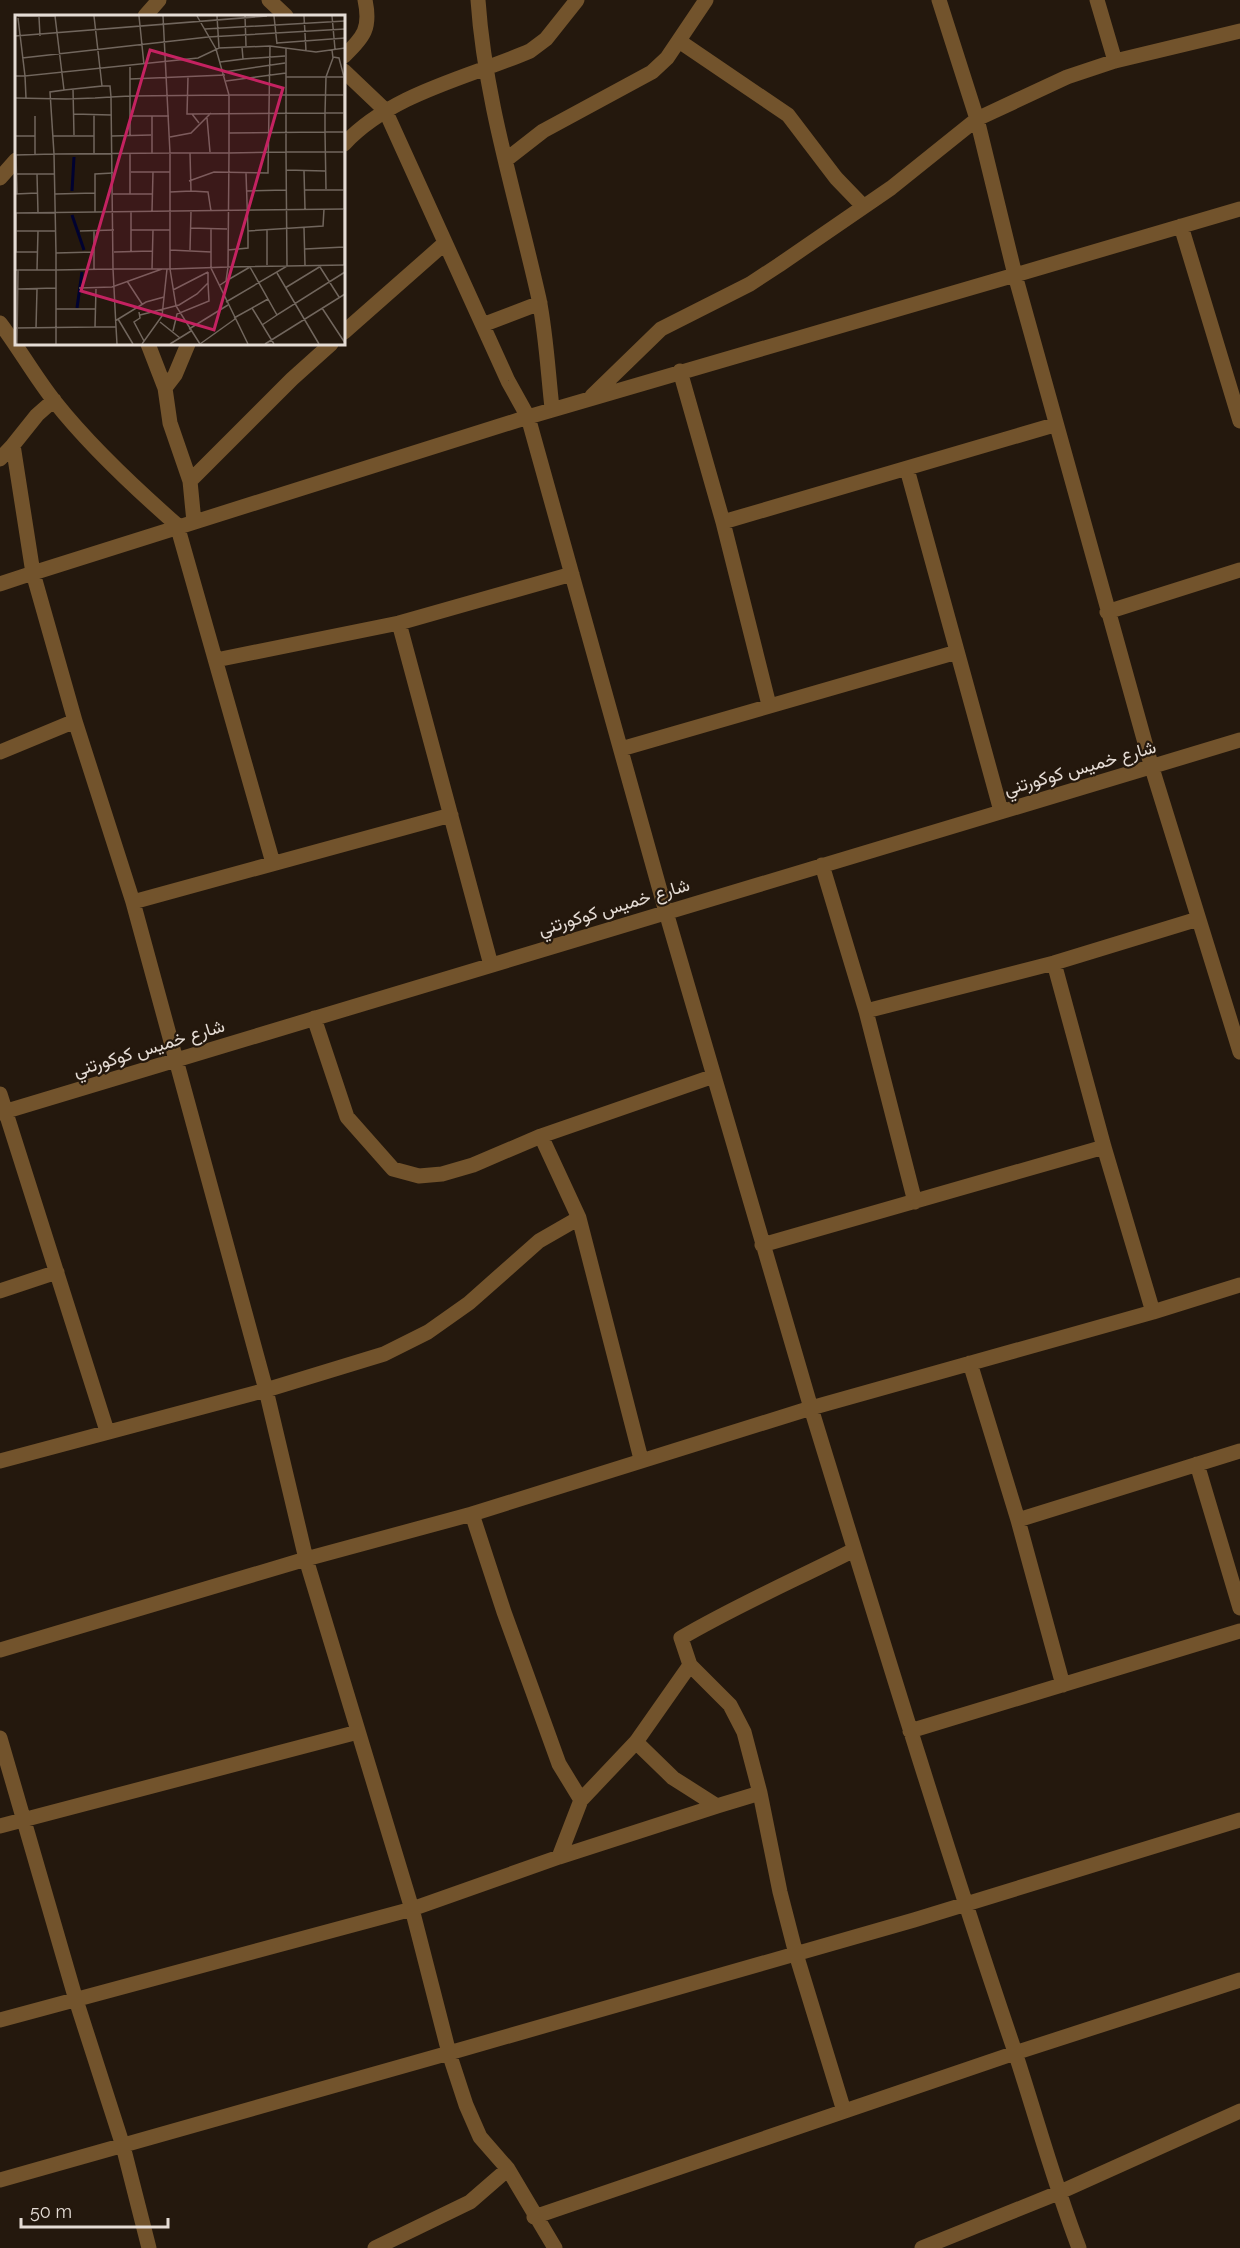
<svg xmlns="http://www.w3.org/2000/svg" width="1240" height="2248" font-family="Raleway,Vazirmatn,sans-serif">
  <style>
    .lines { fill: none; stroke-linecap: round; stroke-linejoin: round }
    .minor { stroke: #72532c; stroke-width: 15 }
    .labels { text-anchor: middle; stroke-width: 4.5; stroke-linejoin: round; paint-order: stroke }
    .street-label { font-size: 18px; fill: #e5dcd5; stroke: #24180d }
    .inset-river { fill: none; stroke: #000231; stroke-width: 3 }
    .inset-road { fill: none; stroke: #71665d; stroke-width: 1.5 }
    .view { fill: #c42261; fill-opacity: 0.15; stroke: #c42261; stroke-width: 3 }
    .inset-edge { fill: none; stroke: #e5dcd5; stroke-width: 3 }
  </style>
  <rect width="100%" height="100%" fill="#24180d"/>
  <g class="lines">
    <!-- minor -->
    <path class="minor" d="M 269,0 L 286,16
      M 478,0 C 485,102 517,200 539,299 C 546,334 548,372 552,408
      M 939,0 L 977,119 L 1015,275 L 1240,209
      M 1097,0 L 1115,61
      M 145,16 L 159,0
      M 679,41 L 788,115 L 836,178 L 863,206
      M 344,56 C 364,37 371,28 365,0
      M 344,144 C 392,93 467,78 530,51 L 546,39 L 577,0
      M 507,159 L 543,131 L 652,72 L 667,58 L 706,0
      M 0,178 L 16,160
      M 1181,226 L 1240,421
      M 0,323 C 19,348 35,377 55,402 C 89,445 136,489 177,525 L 273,863
      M 485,324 L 540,303
      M 344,332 L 445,243
      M 148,344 L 165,388
      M 188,344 L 175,375 L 165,388 L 170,423 L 190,481
      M 680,371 L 723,522 L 769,705
      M 592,396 L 661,329 L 750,284 L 779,265 L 891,188 L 977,119 L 1067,77 L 1115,61 L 1240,31
      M 0,459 L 13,445
      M 907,469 L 1001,811
      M 194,522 L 190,481 L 292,379 L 331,344
      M 723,522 L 1054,425
      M 0,584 L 33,573 L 13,445 L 37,415 L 54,400
      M 1107,612 L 1240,570
      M 399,623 L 491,965
      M 216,660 L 399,623 L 572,574
      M 621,749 L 957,652
      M 0,752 L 75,721
      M 822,865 L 866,1011 L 915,1202
      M 133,902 L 451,815
      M 1054,963 L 1104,1147 L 1153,1312
      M 866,1011 L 1054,963 L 1198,919
      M 314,1018 L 347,1117 L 393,1169 L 419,1176 L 442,1174 L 473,1165 L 541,1136
      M 1240,1052 L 1152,768 L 1015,275 L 528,417 L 666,912 L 811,1408 L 472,1514 L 306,1559 L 412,1909 L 449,2053 L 914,1920 L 1240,1820
      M 0,1094 L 107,1431
      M 0,1113 L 1240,740
      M 762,1245 L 1104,1147
      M 0,1291 L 57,1272
      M 970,1363 L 1018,1520 L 1063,1685
      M 641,1459 L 579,1218 L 541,1136 L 714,1076
      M 0,1461 L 266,1390 L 384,1354 L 428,1332 L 469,1303 L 539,1241 L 579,1218
      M 1197,1464 L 1240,1608
      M 472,1514 L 504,1612 L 559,1764 L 581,1800
      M 1018,1520 L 1240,1451
      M 0,1650 L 306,1559 L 266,1390 L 133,902 L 75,721 L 33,573 L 528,417 L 508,381 L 385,110 L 344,71
      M 690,1665 L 730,1705 L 744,1732 L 760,1793
      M 910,1731 L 1240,1631
      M 0,1738 L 76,2000 L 123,2146 L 149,2248
      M 636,1742 L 673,1778 L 717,1806 L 760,1793 L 780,1892 L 796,1954 L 844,2111
      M 0,1826 L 358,1732
      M 559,1857 L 581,1800 L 636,1742 L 690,1665 L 681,1638 C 737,1605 797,1579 854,1550
      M 0,2020 L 412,1909 L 559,1857 L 717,1806
      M 0,2180 L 449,2053 L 466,2105 L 480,2137 L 508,2169 L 555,2248
      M 534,2217 L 1015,2053 L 1240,1980
      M 375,2248 L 470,2202 L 508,2169
      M 922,2248 L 1058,2193 L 1240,2111
      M 1079,2248 C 1054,2183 1036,2116 1014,2049 C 942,1837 877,1623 811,1408 L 1153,1312 L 1240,1285"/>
  </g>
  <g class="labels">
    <!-- street labels -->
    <g class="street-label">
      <text transform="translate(1080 768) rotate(-16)" y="6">شارع خميس كوكورتني</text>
      <text transform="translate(614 907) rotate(-17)" y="6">شارع خميس كوكورتني</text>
      <text transform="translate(149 1048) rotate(-17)" y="6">شارع خميس كوكورتني</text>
    </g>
  </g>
  <!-- overview -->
  <g transform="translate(15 15)">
    <rect width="330" height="330" fill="#24180d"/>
    <path class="inset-river" d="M 57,176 L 59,142M 57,200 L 69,235M 62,293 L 67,257"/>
    <path class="inset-road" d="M 3,1 L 41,1M 40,1 L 49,75 L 35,77 L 39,139 L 155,138 L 148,1M 124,1 L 129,50M 182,1 L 201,34 L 214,80 L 330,80M 202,1 L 204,33M 230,1 L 231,31M 259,1 L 262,29M 289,1 L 291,36M 317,1 L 320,34M 24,2 L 25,21M 3,3 L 10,61 L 183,43 L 204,33 L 255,31 L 301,37 L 330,33M 190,14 L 330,6M 0,21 L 252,1M 262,28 L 330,23M 318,42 L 324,43 L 329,62 L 329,250M 7,43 L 193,22 L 330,14M 228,44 L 270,41M 205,47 L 228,44 L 227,32M 115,52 L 115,120M 209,57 L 270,48M 0,61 L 10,61 L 11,83M 173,62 L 172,99 L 177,99 L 184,108M 271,62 L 330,62M 115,64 L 210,60M 211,66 L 271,58M 58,74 L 59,120M 49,75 L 87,71 L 79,1M 0,83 L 51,84 L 80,83 L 96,82 L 115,81 L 214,80 L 214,138 L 155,138 L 155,254 L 98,254 L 96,82 L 95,71 L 87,71M 0,91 L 0,121M 330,98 L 310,98 L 310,117 L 330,117M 59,99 L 96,100M 177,99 L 310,98 L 311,62 L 318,43 L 317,35M 20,101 L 20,140M 115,101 L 154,101M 137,101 L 137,138M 192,103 L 195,137M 214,118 L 310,117 L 311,174M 0,121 L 20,121M 38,121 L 79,121M 97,121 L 136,120M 155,122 L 176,118 L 196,98M 79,139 L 79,99M 0,140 L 39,139 L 41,238 L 41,255 L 0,255M 1,140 L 2,179M 271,155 L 310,156M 289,156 L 290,194M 116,157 L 155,157M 231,158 L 233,216 L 308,211 L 309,194M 0,159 L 40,159M 22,159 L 23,198M 174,166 L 199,157 L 253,158 L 255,31M 290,175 L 329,175M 176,176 L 193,177 L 196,196M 232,176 L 271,175M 155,177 L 176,176 L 175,138M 80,178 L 80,159 L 98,158M 0,179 L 22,178M 40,179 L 80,178 L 80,197M 98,179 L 137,179M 115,179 L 115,138M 137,196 L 138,157M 0,198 L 330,194M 175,213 L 212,214M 289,213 L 290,250M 196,214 L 196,253 L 233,329M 79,215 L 79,254M 116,215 L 155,215M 252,215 L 252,250M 1,216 L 41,216M 65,216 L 99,215M 290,234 L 329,232M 155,235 L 196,237M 175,235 L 176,196M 213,235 L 233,233 L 233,216M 116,236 L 116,197M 0,237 L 22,237M 1,237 L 1,198M 99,237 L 137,236M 41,238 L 79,237M 235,252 L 262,300 L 330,257M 305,252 L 324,282M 137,254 L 138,215M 22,255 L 23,216M 262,258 L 304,329M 112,266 L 127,289M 211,266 L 235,252M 205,270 L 211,266 L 213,252 L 272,251 L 271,137 L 330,137M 64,273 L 97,272 L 147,254M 270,273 L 306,251M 3,274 L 41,273M 81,274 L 80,312 L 101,312 L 102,329M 158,275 L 193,257M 211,287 L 272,251 L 330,250M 237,293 L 253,284M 307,293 L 330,328M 41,294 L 81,294M 124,297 L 125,303 L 119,307 L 129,326M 125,300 L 164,290 L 182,279 L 193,268 L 193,257M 219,303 L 237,293 L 259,329M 103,304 L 118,329M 100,306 L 131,287 L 149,282M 145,307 L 165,323M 247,310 L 262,300M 0,313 L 80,312M 21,313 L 22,274M 174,314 L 213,290M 158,316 L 162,299 L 194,286 L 193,268M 2,329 L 3,255M 41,329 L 41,255 L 98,254 L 101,312M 127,329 L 147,301 L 152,254M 155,329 L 176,316M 185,329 L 161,291 L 155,254 L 213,252 L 214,138 L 271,137 L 271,33M 185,329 L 220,304M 250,329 L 330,279"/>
    <path class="view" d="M 135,35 L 268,73 L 199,315 L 66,276 Z"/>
    <rect width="330" height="330" class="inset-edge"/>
  </g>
  <!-- scale -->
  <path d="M21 2218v9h147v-9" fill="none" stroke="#e5dcd5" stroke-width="3"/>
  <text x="30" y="2218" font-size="18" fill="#e5dcd5" stroke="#24180d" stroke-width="4.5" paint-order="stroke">50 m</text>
</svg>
